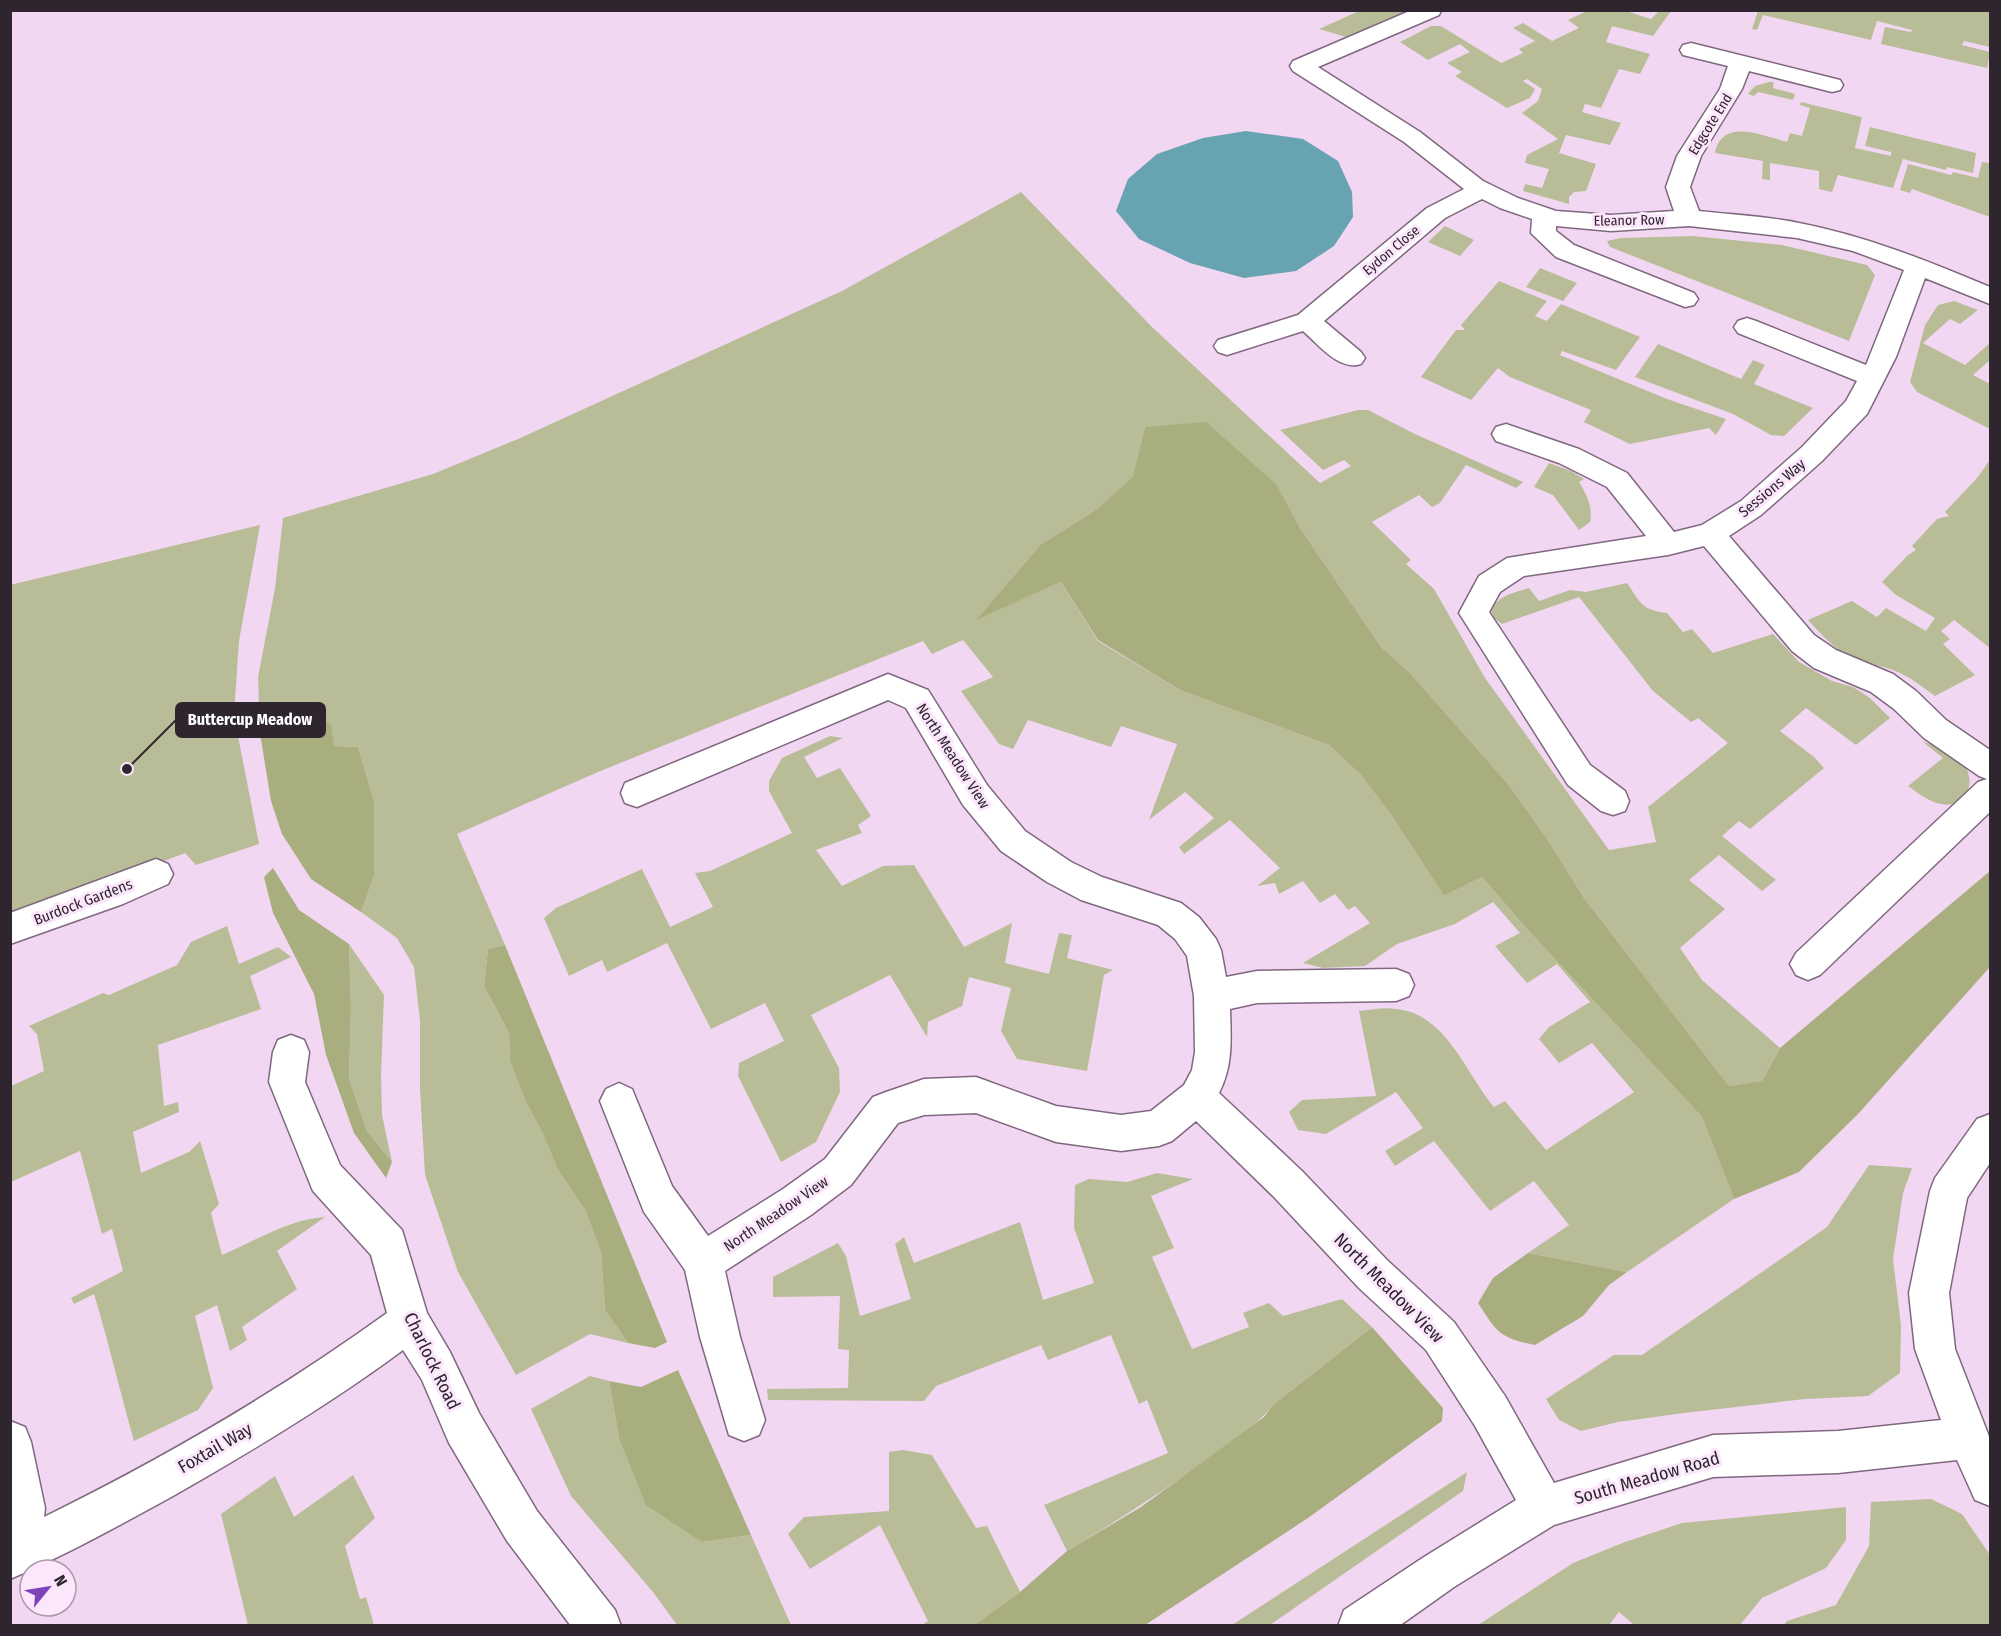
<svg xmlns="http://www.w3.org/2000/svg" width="2001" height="1636" font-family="'Fira Sans Condensed',sans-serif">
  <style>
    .green { fill: #b9bd97 }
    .forest { fill: #a9ae7e }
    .water { fill: #67a3b1 }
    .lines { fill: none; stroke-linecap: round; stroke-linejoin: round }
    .minor-casing { stroke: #7f687f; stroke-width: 3 }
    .minor { fill: #fff; fill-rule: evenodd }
    .labels { text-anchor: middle; stroke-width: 6; stroke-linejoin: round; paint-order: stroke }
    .far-street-label { font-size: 14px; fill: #2f252f; stroke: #fce6fc }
    .street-label { font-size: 15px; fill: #2f252f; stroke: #fce6fc }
    .near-street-label { font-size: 18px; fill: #2f252f; stroke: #fce6fc }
    .leader { fill: none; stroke: #2f252f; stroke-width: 2 }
    .callout-dot { fill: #2f252f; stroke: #fce6fc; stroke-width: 2 }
    .callout { fill: #2f252f; stroke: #2f252f; stroke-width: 2 }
    .callout-label { font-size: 16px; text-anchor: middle; font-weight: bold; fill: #fff }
  </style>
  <rect width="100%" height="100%" fill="#f2d7f2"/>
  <!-- green -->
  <path class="green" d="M 1359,11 L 1359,10 L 1406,11 L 1346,37 L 1319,29 Z
    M 1587,11 L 1626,11 L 1651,19 L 1659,11 L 1671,11 L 1653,36 L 1612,26 L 1606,42 L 1650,54 L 1640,74 L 1619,69 L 1601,108 L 1585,104 L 1582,112 L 1621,123 L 1610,145 L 1566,135 L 1559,153 L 1596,164 L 1586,191 L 1574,192 L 1569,197 L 1569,204 L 1523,191 L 1525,184 L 1542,188 L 1549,169 L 1525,163 L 1527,155 L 1558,139 L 1522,113 L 1538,101 L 1542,89 L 1527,79 L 1523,81 L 1535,89 L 1530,98 L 1507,108 L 1455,76 L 1462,72 L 1447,63 L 1470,52 L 1460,44 L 1428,60 L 1400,42 L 1431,26 L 1441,26 L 1501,63 L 1523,53 L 1519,49 L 1535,41 L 1513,28 L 1523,23 L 1552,41 L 1579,28 L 1568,20 Z
    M 1758,11 L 1990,11 L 1990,47 L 1964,41 L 1962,45 L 1990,52 L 1987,68 L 1881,44 L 1885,27 L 1911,32 L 1912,30 L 1877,21 L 1871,40 L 1763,15 L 1757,30 L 1752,29 Z
    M 1769,82 L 1774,82 L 1773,88 L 1795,94 L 1793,100 L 1758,92 L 1754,96 L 1748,94 L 1755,86 Z
    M 1801,102 L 1862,117 L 1855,148 L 1891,156 L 1891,152 L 1865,146 L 1870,127 L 1976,153 L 1973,173 L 1947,167 L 1946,170 L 1903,159 L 1893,188 L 1838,175 L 1832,192 L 1819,189 L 1819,171 L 1770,163 L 1770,180 L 1762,179 L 1763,161 L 1715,153 C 1722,117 1763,136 1787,142 L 1790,133 L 1802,136 L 1810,108 L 1800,105 Z
    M 1990,158 L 1990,217 L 1912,189 L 1910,193 L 1900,190 L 1908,164 L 1951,175 L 1953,172 L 1978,178 L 1982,162 L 1989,163 Z
    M 1021,192 L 1152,327 L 1320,483 L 1351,466 L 1344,460 L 1323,470 L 1280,430 L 1358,410 L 1368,410 L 1415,434 L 1523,482 L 1516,488 L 1466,465 L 1440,503 L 1432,507 L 1419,495 L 1372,522 L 1411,560 L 1406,564 L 1434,589 L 1485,678 L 1609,850 L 1656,842 L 1648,807 L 1728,743 L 1698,718 L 1691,722 L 1653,691 L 1579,597 L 1502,624 L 1494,618 L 1491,610 C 1499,595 1513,593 1529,588 L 1539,601 L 1570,590 L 1586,592 L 1627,583 C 1641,603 1641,610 1667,613 L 1683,632 L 1692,629 L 1713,653 L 1773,634 L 1799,662 L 1832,681 L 1853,687 L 1870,698 L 1890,718 L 1856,745 L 1806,708 L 1780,731 L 1814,757 L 1824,768 L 1750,829 L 1739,821 L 1722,836 L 1776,880 L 1762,891 L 1719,855 L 1689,880 L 1725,909 L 1680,948 L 1702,980 L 1780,1048 L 1762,1081 L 1729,1086 L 1584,898 L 1548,840 L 1509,785 L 1410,673 L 1381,647 L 1300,528 L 1277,485 L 1145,427 L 1134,477 L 1097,509 L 1040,545 L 977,619 L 1061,582 L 1098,641 L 1180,690 L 1329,745 L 1360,774 L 1392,816 L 1444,896 L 1482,877 L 1527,929 L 1702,1117 L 1734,1199 L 1627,1272 L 1528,1253 L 1569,1225 L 1534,1181 L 1490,1211 L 1434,1141 L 1395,1166 L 1385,1151 L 1423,1128 L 1396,1092 L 1326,1134 L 1298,1130 L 1289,1112 L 1302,1100 L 1376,1096 L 1359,1011 C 1371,1010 1384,1007 1396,1009 C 1446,1013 1466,1074 1494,1107 L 1505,1101 L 1546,1150 L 1634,1092 L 1592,1043 L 1559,1063 L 1539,1039 L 1549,1027 L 1590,1002 L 1557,964 L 1527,983 L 1495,946 L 1520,933 L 1493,902 L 1455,924 L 1397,944 L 1365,966 L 1323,968 L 1303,963 L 1370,923 L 1355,906 L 1348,910 L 1335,894 L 1320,903 L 1303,881 L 1279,894 L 1275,883 L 1257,886 L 1280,868 L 1230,820 L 1184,854 L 1179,847 L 1214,818 L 1185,792 L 1149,820 L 1177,744 L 1121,726 L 1111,747 L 1028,720 L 1013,749 L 999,744 L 961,691 L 993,677 L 963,640 L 932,654 L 923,641 L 598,772 L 457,834 L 505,945 L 488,949 L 484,986 L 509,1033 L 510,1061 L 525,1100 L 543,1132 L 557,1168 L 585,1210 L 601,1252 L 605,1310 L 628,1343 L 590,1334 L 516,1375 L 458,1272 L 425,1175 L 420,1089 L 420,1021 L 414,967 L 397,938 L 361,912 L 374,876 L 374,801 L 358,747 L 334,746 L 311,710 L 285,725 L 260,733 L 258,677 L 275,588 L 283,518 L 433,474 L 518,439 L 842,291 Z
    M 1445,226 L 1474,240 L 1460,256 L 1428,242 Z
    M 1693,236 L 1782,245 L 1867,265 L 1875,275 L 1849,341 L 1610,247 L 1607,241 L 1621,238 Z
    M 1540,268 L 1577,283 L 1563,301 L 1526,287 Z
    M 1499,281 L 1547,301 L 1535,316 L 1547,321 L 1561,304 L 1640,337 L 1616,370 L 1562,351 L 1560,355 L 1667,399 L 1726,419 L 1716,435 L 1709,428 L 1630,444 L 1584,422 L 1591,410 L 1510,377 L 1498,368 L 1471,400 L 1421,377 L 1456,330 L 1465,330 L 1461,325 Z
    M 1954,301 L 1978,310 L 1960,324 L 1950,319 L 1923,343 L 1965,365 L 1990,343 L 1990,360 L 1973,375 L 1990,384 L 1990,429 L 1917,392 L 1910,382 L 1925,325 L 1938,305 Z
    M 1658,344 L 1741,379 L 1753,360 L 1765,365 L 1754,384 L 1813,408 L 1784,436 L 1771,435 L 1733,414 L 1635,377 Z
    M 1990,460 L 1990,648 L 1954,620 L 1941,631 L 1950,639 L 1943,644 L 1975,675 L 1935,696 C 1920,685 1905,673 1887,668 C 1874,664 1862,663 1851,657 C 1834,649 1821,634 1808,620 L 1852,601 L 1877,617 L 1886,608 L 1926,631 L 1935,618 L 1896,595 L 1882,582 L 1908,555 L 1916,550 L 1912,546 L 1937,519 L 1949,516 L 1945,512 L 1977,478 Z
    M 1549,463 L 1571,471 L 1584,479 L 1579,482 C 1587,495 1593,507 1590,522 L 1579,530 L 1553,495 L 1534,487 Z
    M 260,525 L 239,641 L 234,715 L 259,844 L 196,865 L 185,853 L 149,867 L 113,873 L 11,915 L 10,585 Z
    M 830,736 L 843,738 L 804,757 L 817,778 L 840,768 L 871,816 L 858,825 L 862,833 L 816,850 L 842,886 L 883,866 L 914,865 L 964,947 L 1012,923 L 1005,963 L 1049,974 L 1059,933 L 1072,935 L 1067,958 L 1113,970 L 1104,975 L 1087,1071 L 1017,1059 L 1001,1031 L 1011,988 L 969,977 L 962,1006 L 928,1022 L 927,1037 L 890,975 L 811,1015 L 839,1068 L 840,1092 L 816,1142 L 781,1162 L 738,1076 L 739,1063 L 784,1041 L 765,1003 L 711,1029 L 667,943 L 607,972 L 602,960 L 569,976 L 544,918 L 556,908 L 642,869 L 670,927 L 713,907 L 695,873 L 710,871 L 792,833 L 769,791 L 769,781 L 782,758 Z
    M 1923,742 C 1938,746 1955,750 1964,764 C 1977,783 1966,809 1941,804 C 1929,802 1918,793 1908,786 L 1943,758 Z
    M 227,926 L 239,964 L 278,947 L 291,957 L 250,976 L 261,1009 L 158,1045 L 164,1106 L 178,1102 L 179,1112 L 133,1132 L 141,1173 L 189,1152 L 200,1141 L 219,1204 L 211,1213 L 222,1255 C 255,1241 289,1219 325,1217 L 277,1251 L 297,1289 L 242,1327 L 247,1340 L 230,1351 L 217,1305 L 195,1316 L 213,1388 L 198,1410 L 134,1441 C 120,1392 109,1343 94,1294 L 74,1304 L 71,1298 L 123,1271 L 112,1229 L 102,1234 L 80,1151 L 11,1182 L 11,1086 L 44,1071 L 37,1034 L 29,1026 L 103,993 L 109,995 L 177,965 L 191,942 Z
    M 349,944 L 384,995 L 381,1075 L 382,1115 L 392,1162 L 367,1131 L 349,1079 L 351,1008 Z
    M 1869,1165 L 1912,1168 L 1903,1193 L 1893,1259 L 1901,1325 L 1900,1373 L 1868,1396 L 1805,1399 L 1684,1413 L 1618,1422 L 1581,1431 L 1559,1420 L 1546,1399 L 1614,1355 L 1642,1355 L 1827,1227 Z
    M 1157,1173 L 1193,1179 L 1151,1196 L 1174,1248 L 1152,1257 L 1192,1349 L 1249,1327 L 1243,1313 L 1269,1303 L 1283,1316 L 1342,1299 L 1372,1327 L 1273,1405 C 1258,1424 1236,1438 1217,1452 C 1168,1488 1119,1520 1067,1551 L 1044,1505 L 1168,1453 L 1147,1400 L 1139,1404 L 1111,1335 L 1048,1360 L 1041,1345 L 936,1386 L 924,1401 L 768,1400 L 767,1389 L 848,1388 L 849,1350 L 838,1349 L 840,1296 L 773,1297 L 773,1277 L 838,1243 L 846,1256 L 860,1316 L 911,1299 L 895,1244 L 904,1237 L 914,1263 L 1020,1222 L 1043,1300 L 1094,1283 L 1074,1228 L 1075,1185 L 1089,1179 L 1127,1182 Z
    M 590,1376 L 609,1381 L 619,1438 L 702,1542 L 751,1535 L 791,1625 L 677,1625 L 653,1592 L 571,1496 L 531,1409 Z
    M 903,1450 L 932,1455 L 976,1528 L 987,1526 L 1020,1592 L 974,1625 L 922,1625 L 928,1621 L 880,1525 L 810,1569 L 788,1534 L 804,1517 L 889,1511 L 889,1452 Z
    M 1467,1472 L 1463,1491 L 1270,1625 L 1232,1625 Z
    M 353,1475 L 375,1518 L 345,1546 L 360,1599 L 366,1597 L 374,1625 L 248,1625 L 221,1514 L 275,1476 L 294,1517 Z
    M 1931,1499 L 1962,1514 L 1990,1555 L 1990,1625 L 1784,1625 L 1787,1621 L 1836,1605 L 1869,1546 L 1871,1502 Z
    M 1846,1507 L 1846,1540 L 1826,1568 L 1762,1598 L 1740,1625 L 1634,1625 L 1619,1612 L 1609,1625 L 1478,1625 L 1573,1563 L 1625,1542 L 1682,1523 Z"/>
  <!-- forest -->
  <path class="forest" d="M 1206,422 L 1277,485 L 1300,528 L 1381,647 L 1410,673 L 1509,785 L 1548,840 L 1584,898 L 1729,1086 L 1762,1081 L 1780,1048 L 1990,871 L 1990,967 L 1858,1114 L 1799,1172 L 1734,1199 L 1702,1117 L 1527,929 L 1482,877 L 1444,896 L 1392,816 L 1360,774 L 1329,745 L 1180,690 L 1098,640 L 1061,582 L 976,620 L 1040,545 L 1097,509 L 1133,477 L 1145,427 Z
    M 311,710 L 331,725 L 334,746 L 358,747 L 374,801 L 374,876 L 361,912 L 311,879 L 282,834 L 271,801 L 260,733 L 285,725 Z
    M 273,868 L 299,910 L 349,944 L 351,1008 L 349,1079 L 367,1131 L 392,1162 L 386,1178 L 354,1133 L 326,1055 L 314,994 L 273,913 L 264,877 Z
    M 505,945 L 667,1342 L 655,1348 L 628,1343 L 605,1310 L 601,1252 L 585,1210 L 557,1168 L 543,1133 L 525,1100 L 510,1061 L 509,1033 L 484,986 L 488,949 Z
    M 1528,1253 L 1627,1272 L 1609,1285 L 1583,1316 L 1535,1345 C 1499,1338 1497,1332 1478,1303 L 1493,1278 Z
    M 1372,1327 L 1443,1408 L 1442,1421 L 1308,1518 L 1145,1625 L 974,1625 L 1020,1592 L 1067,1551 L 1141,1507 L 1264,1417 L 1273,1405 Z
    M 678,1370 L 751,1535 L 702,1542 L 646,1505 L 619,1438 L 609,1381 L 641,1387 Z"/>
  <!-- water -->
  <path class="water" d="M 1246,131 L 1303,139 L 1338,161 L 1352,192 L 1353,217 L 1334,246 L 1296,271 L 1244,278 L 1190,263 L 1139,239 L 1116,211 L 1128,179 L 1157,154 L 1203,138 Z"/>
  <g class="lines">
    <!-- minor casing -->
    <g class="minor-casing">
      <path id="minor" d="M 1412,10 L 1441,10 L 1439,15 L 1318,67 L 1420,132 L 1483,181 L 1518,198 L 1556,211 L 1611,215 L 1674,211 L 1666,187 L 1677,156 L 1720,89 L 1728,66 L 1683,55 L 1680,50 L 1683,45 L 1691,43 L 1840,80 L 1843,85 L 1840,90 L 1832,92 L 1749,71 L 1742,89 L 1701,156 L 1690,187 L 1699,211 C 1732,215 1767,216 1799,223 C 1866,236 1928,261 1990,287 L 1990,304 L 1925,278 L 1896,357 L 1867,414 L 1822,461 L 1761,515 L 1729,536 L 1814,635 L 1836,650 L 1893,674 L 1916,691 L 1946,720 L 1990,750 L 1990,812 L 1820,975 L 1808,980 L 1796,975 L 1790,964 L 1796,953 L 1978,782 L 1987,779 L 1979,776 L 1924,738 L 1894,709 L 1871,692 L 1814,668 L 1792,651 L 1704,546 L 1668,555 L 1524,576 L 1500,592 L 1489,612 L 1590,765 L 1625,791 L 1629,801 L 1625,811 L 1613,815 L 1601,811 L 1568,785 L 1459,613 L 1479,576 L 1507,558 L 1646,536 L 1607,487 L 1559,463 L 1496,441 L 1492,434 L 1496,427 L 1506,424 L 1579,449 L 1627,473 L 1674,532 L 1702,525 L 1741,501 L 1802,447 L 1846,401 L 1857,381 L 1738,333 L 1734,327 L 1738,321 L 1747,318 L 1756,321 L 1866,365 L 1904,270 L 1853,251 L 1797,238 L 1689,226 L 1611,231 L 1556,226 L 1556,231 L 1574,245 L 1694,293 L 1698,299 L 1694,305 L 1685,307 L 1556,257 L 1531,233 L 1532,219 L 1500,208 L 1482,199 L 1445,218 L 1324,321 L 1361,352 L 1365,358 L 1361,364 C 1339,371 1319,345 1303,331 L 1227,355 L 1218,352 L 1214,346 L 1218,340 L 1298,315 L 1427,208 L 1464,189 L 1404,142 L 1293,71 L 1290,66 L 1293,61 Z
        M 888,674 L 928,690 L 987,785 L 1025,831 L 1071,862 L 1102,877 L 1181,903 L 1199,917 L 1216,939 L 1221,950 L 1226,977 L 1257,971 L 1396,969 L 1409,974 L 1414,985 L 1409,996 L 1396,1001 L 1257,1003 L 1230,1009 C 1231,1039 1233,1066 1219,1093 L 1302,1171 L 1387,1260 L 1454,1322 L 1505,1396 L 1554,1483 L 1713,1435 L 1838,1431 L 1941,1420 L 1915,1349 L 1909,1293 L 1930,1191 L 1935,1178 L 1977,1119 L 1990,1114 L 1990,1163 L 1967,1198 L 1949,1293 L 1955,1349 L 1990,1439 L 1990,1506 L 1975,1500 L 1957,1460 L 1838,1473 L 1713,1477 L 1554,1525 L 1454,1587 L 1399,1626 L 1338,1626 L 1344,1610 L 1424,1557 L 1516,1500 L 1475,1426 L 1426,1350 L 1359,1288 L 1274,1197 L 1196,1121 L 1172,1141 L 1159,1146 L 1121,1151 L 1056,1142 L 976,1113 L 924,1115 L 898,1123 L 851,1185 L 811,1215 L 725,1271 L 740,1337 L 765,1420 L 759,1435 L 744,1441 L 729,1435 L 700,1337 L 685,1270 L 644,1212 L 600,1101 L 606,1089 L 619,1083 L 632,1089 L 672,1186 L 708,1236 L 783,1189 L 825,1159 L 873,1097 L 886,1092 L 924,1079 L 976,1077 L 1056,1106 L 1121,1115 L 1151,1111 L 1184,1085 L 1192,1070 L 1195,1052 L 1194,996 L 1187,956 L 1175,939 L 1158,925 L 1081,900 L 1047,882 L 1001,851 L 963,805 L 906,708 L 888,700 L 637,807 L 625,803 L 621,793 L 625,783 Z
        M 156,859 L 168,864 L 173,874 L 168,884 L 123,904 L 10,944 L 10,913 Z
        M 291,1035 L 304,1040 L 309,1052 L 305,1082 L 340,1165 L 402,1230 L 427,1313 L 450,1352 L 479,1413 L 537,1511 L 615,1610 L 621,1626 L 571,1626 L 507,1541 L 449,1443 L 422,1380 L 403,1350 C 330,1404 252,1451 173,1496 C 120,1525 66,1555 10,1579 L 10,1421 L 25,1427 L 31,1442 L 45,1508 L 44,1517 C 164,1458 279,1391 387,1313 L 371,1255 L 313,1191 L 269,1082 L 273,1052 L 278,1040 Z"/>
    </g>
    <!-- minor -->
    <use href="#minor" class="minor"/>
  </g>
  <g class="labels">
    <!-- far-street labels -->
    <g class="far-street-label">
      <text transform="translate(1710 124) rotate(-58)" y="5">Edgcote End</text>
      <text transform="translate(1629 220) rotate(-1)" y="5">Eleanor Row</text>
      <text transform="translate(1391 250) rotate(-40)" y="5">Eydon Close</text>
    </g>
    <!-- street labels -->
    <g class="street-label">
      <text transform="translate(1772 488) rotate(-40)" y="5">Sessions Way</text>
      <text transform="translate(953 756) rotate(57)" y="5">North Meadow View</text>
      <text transform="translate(83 902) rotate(-21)" y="5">Burdock Gardens</text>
      <text transform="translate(776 1214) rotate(-34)" y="5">North Meadow View</text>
    </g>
    <!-- near-street labels -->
    <g class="near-street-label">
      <text transform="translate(1389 1288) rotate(45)" y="6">North Meadow View</text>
      <text transform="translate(432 1361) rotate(64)" y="6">Charlock Road</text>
      <text transform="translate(215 1448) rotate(-30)" y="6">Foxtail Way</text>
      <text transform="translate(1647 1478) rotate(-16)" y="6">South Meadow Road</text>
    </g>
  </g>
  <!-- callouts -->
  <path class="leader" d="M127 769L176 720"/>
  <circle class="callout-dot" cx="127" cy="769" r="6"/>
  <rect class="callout" x="176" y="703" width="149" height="34" rx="6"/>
  <g class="callout-label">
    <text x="250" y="725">Buttercup Meadow</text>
  </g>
  <!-- border -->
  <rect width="2001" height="1636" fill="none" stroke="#2f252f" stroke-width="24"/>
  <!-- north arrow -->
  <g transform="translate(48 1588) rotate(60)"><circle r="28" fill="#fce6fc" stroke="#aa99aa" stroke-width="1.5"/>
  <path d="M0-4.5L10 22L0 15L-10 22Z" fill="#7f43b9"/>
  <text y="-9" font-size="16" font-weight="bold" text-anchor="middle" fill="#2f252f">N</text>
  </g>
</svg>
